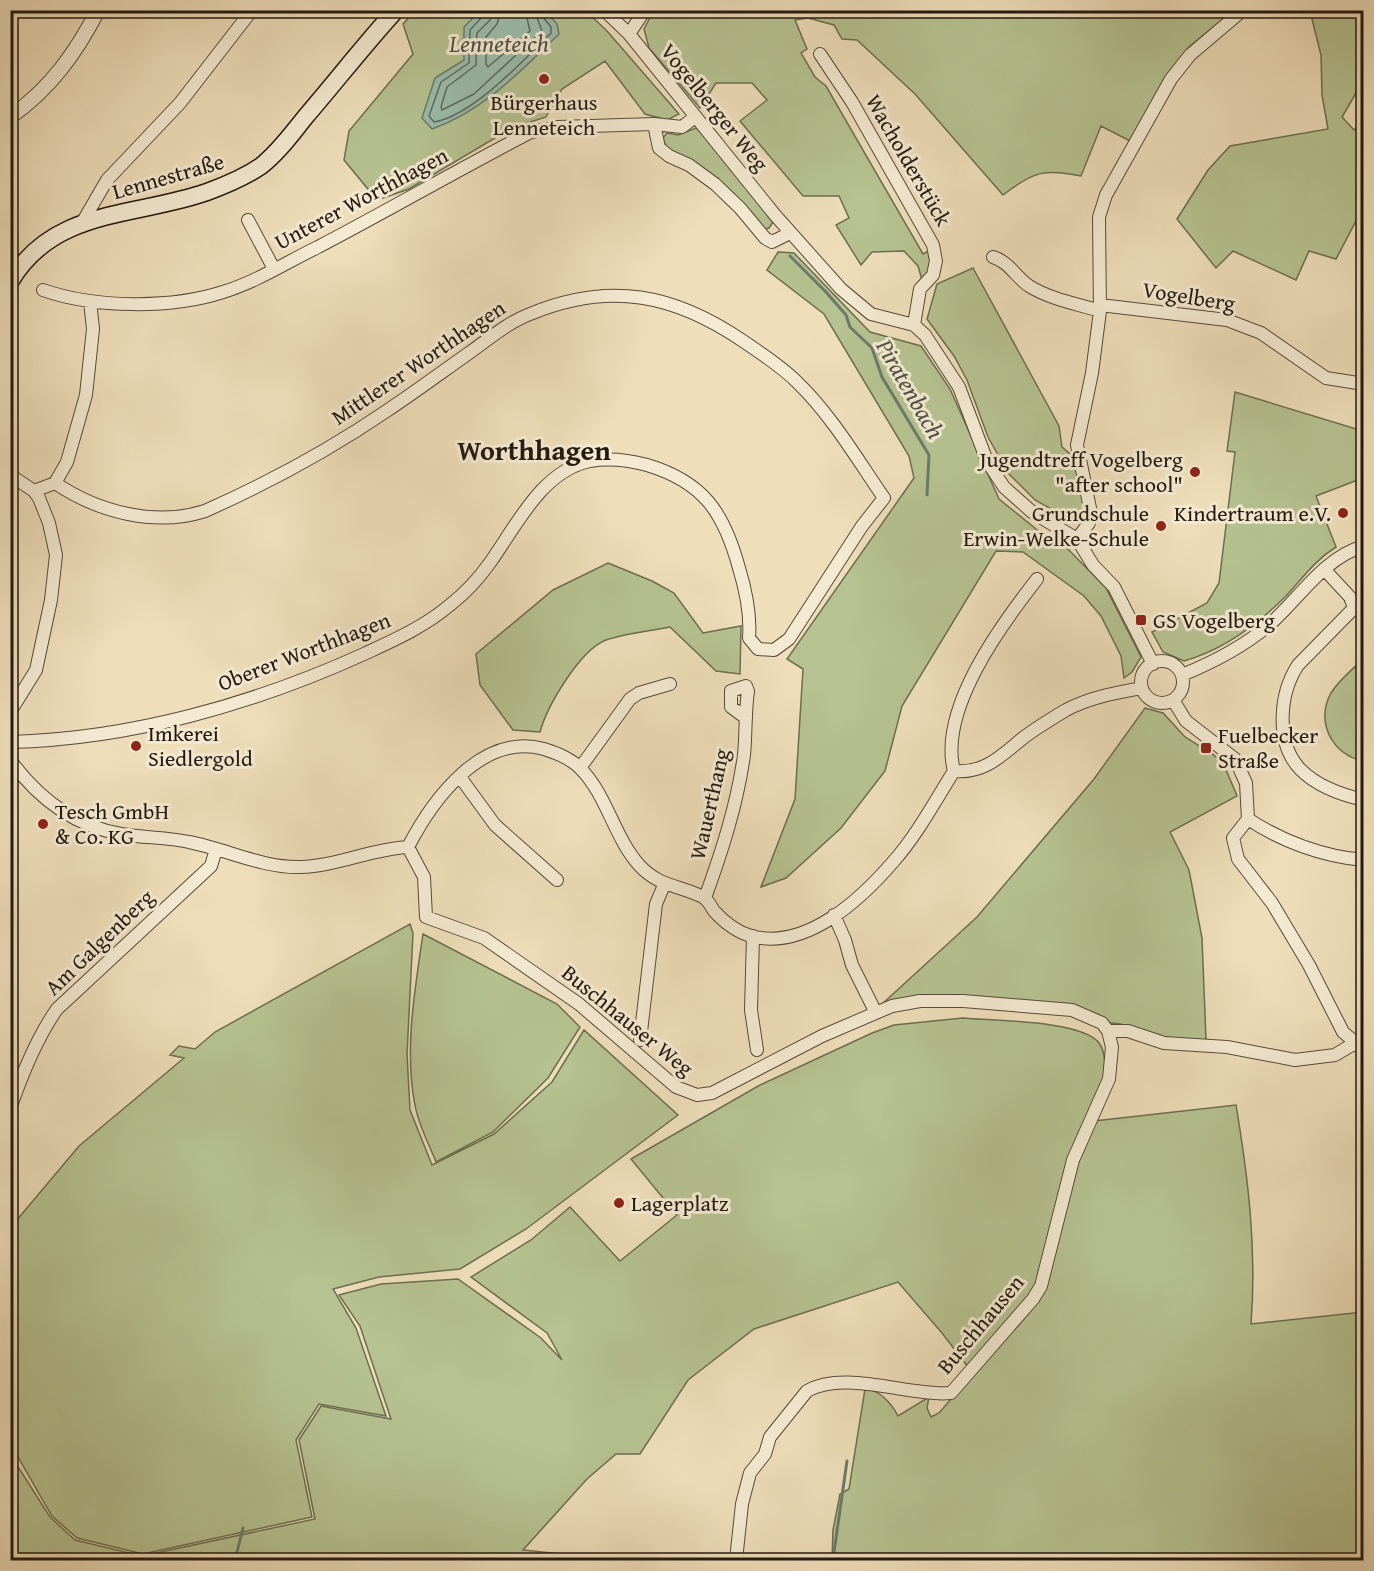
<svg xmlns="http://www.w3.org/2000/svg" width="1374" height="1571" font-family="'Gentium Book Plus',serif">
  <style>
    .green { fill: #b6c291; stroke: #6c6e50; stroke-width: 1.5 }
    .water { fill: #9abcab; stroke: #6a7b6d; stroke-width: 1.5 }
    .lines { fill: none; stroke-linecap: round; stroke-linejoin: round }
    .shore { stroke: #5e6a5e; stroke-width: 1.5 }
    .stream { stroke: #6a7b6d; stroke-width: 3 }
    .minor-casing { stroke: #564a3a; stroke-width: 14 }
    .tertiary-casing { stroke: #564a3a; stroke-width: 16 }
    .secondary-casing { stroke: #231910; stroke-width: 19 }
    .minor { stroke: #f4ead2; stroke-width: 12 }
    .tertiary { stroke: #f4ead2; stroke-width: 14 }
    .secondary { stroke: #f4ead2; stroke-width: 16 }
    .poi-dot { fill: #8f2418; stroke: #f4ead2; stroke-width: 2 }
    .labels { text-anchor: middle; stroke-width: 6; stroke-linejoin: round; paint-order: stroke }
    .poi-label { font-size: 22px; fill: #231910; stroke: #f4ead2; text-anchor: start }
    .street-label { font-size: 22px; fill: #231910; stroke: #f4ead2 }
    .water-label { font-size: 24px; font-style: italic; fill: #4d5246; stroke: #f4ead2 }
    .district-label { font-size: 28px; font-weight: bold; fill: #231910; stroke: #f4ead2 }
  </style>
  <rect width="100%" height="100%" fill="#eedeba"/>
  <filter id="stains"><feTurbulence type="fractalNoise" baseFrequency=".00333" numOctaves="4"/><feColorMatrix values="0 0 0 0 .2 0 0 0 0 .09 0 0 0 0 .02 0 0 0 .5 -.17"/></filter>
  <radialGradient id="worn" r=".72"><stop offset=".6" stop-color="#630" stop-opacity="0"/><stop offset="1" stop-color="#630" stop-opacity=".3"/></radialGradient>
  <!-- green -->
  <path class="green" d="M 654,10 L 1233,11 L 1189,47 L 1167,77 L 1130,141 L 1101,126 L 1081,176 C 1044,168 1033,172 1003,195 L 915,94 L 857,40 L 842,39 L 834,25 L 808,18 L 795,20 L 807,49 L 801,53 L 815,77 L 826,86 L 923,254 L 931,250 L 931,271 L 922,280 L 918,266 L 904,251 L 872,252 L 861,265 L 836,225 L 849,218 L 839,196 L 803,196 L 740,121 L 767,100 L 752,83 L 716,83 L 700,108 L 649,48 L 644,29 Z
    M 415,11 L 586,11 L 607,31 L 679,114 L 667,120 L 645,114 L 605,61 L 562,89 L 546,117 L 512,128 L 409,189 L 377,200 L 344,160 L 349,131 L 413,54 L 403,24 Z
    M 1310,11 L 1363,11 L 1363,81 L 1342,117 L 1354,130 L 1363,120 L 1363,229 L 1357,219 L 1336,259 L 1309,251 L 1296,280 L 1233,251 L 1216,268 L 1177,219 L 1208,170 L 1230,146 L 1328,129 L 1322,95 L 1321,55 Z
    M 696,128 L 707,134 L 773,222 L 769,228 L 762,230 L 670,152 L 662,139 L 667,133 L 678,135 Z
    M 778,252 L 794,253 L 870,332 L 921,346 L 950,389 L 999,499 L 1041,533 L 1068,549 L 1106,588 L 1141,657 L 1132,672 L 1124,678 L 1121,656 L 1101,616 L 1084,596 L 1023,552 L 996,551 L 902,706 L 885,771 L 841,828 L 786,878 L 761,887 L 795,799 L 803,669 L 787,659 L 914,478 L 909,456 L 824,314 L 767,270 Z
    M 973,268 L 1059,426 L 1062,447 L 1074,457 L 1084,507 L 1080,522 L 1076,523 L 1035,500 L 1008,473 L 988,437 L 967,380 L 954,356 L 927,319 L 937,284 Z
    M 1235,392 L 1363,431 L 1363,478 L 1316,496 L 1336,547 C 1315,560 1302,579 1286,596 C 1257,625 1223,650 1184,661 L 1163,652 L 1152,632 L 1207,603 L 1219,583 L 1235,452 L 1227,451 Z
    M 608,563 L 652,581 L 674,593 L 703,633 L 741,626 L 740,674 L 716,671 L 670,627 C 650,631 626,633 606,640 C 580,650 547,706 540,732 L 513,730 L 480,685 L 476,654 L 553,590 Z
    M 1363,659 L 1363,761 C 1332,755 1315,721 1331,693 C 1339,680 1353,669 1363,659 Z
    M 1145,708 L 1163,713 L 1185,737 L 1214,755 L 1224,765 L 1237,796 L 1170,832 L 1189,870 L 1202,938 L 1206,1040 C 1185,1038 1170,1040 1150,1035 C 1136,1031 1125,1022 1109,1023 L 1099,1015 L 1079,1008 L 881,1005 L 977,917 L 1094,779 Z
    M 410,924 L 413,933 L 407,1054 L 410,1110 L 432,1165 L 494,1134 L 552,1082 L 584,1030 L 678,1115 L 526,1229 L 460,1269 L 379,1277 L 333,1289 L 356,1328 L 386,1416 L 319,1404 L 296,1440 L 312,1517 L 143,1554 L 77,1538 L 52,1516 L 11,1445 L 11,1227 L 79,1146 L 184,1058 L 170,1055 L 179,1046 L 195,1049 L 215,1032 Z
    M 423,934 L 557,1004 L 580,1027 L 548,1078 L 493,1132 L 436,1162 C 429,1144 418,1124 415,1105 C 404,1050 415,989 423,934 Z
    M 963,1018 C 992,1021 1082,1020 1099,1043 C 1106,1052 1105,1068 1105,1079 L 1038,1284 L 968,1367 L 942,1333 L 898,1282 L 754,1329 L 688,1380 L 640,1454 L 616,1454 L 587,1479 L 523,1550 L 619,1560 L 11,1560 L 10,1454 L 50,1517 L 75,1540 L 142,1556 L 315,1519 L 299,1440 L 321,1406 L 391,1419 L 360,1326 L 339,1295 L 381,1284 L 458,1279 L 541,1338 L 562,1360 L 547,1333 L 471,1277 L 531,1240 L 570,1207 L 620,1261 L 677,1215 L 631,1159 L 760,1085 L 872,1033 L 894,1025 Z
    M 1236,1105 C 1248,1177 1257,1250 1251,1324 L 1363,1312 L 1363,1560 L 832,1560 L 833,1530 L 840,1494 L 849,1489 L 865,1389 C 879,1389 892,1404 898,1416 L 929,1397 L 927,1408 L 931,1417 L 939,1413 L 1035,1302 L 1077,1161 L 1094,1121 Z"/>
  <!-- water -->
  <path class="water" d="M 480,11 L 545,11 L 557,24 L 559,34 C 521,71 483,111 432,129 L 422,118 L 435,78 L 464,60 L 464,27 Z"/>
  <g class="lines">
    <!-- shore -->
    <path class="shore" d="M 484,10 L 483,16 L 470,30 L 469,63 L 441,82 L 429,116 L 434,122 C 472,116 524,60 551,33 L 551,27 L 542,16 L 541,10
      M 492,10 L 490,20 L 477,33 L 476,65 L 447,87 L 441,107 L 442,110 L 474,94 L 542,31 L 534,10
      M 501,10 L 497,24 L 486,37 L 486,64 L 488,67 L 530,31 L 525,10"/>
    <!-- stream -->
    <path class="stream" d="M 790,256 L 826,292 L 846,315 L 850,327 L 872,348 L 882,377 L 929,455 L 927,495
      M 833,1559 L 847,1461
      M 235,1560 L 243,1528"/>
    <!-- minor casing -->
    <g class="minor-casing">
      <path id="minor" d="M 604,10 L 629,34 L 775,215 L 841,289 L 871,314 L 914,325 L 925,335 L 959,387 L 987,461 L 1004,487 L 1032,512 L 1077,539 L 1093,565 L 1114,587 L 1153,664
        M 629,34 L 645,10
        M 820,54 L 852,102 L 933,245 L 936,261 L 933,275 L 920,289 L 914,325
        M 654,124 L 659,148 L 669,156 L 689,165 L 715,184 L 740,208 L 765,238 L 772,242 L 790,233
        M 248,220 L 274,269
        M 82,223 L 107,180 L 180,103 L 252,10
        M 993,257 C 1009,262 1016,277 1029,286 C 1050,299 1077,304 1100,311
        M 43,290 C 94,308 171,309 223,292 C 256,282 287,262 318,247 C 389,210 459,169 531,132 L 558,127 L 654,124 L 682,127 L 695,117
        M 1100,305 L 1227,320 L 1261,333 L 1326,378 L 1364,384
        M 10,475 L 34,491 L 39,498 L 49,523 L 56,555 L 51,600 L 36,670 L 10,712
        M 34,491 L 55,483 L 67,462 L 86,395 L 93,329 L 90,301
        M 1077,539 L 1089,523 L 1091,513 L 1077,445 L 1092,373 L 1100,311 L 1099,217 L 1106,195 L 1171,79 L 1190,55 L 1243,10
        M 1324,569 L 1350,597 L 1354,608 L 1298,665 C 1279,694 1275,744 1301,770 C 1317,786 1342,795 1364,800
        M1141 682a21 21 0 1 1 42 0a21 21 0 1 1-42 0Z
        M 1182,675 C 1214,662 1243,647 1269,625 C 1300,598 1323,558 1364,546
        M 1173,700 L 1186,721 L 1235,759 L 1246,783 L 1248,819 L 1233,838 L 1238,859 L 1272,903 L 1309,965 L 1343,1032 L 1364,1050
        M 10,742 C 131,739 254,704 364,654 C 394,640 424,627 450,605 C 464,594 479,578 489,564 C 516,527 541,471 590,461 C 609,458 628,460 647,465 C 704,482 724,513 739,568 C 746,591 751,614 749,638 L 758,649 L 774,650 L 789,639 L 862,526 L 884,498 C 857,459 832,416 797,382 C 781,366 762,354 743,341 C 674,294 609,281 530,314 C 507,323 489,339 469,353 C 442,372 415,392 388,410 C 331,449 268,483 205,511 C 155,527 98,512 55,483
        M 10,760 C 38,798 74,826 121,834 C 144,838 167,837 189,842 C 226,849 262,868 300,867 C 337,866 371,849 408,847
        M 580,768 L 630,699 L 639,693 L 670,684
        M 954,771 C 938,710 1001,625 1037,579
        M 460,777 L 495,825 L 557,880
        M 1248,819 C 1281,841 1324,857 1364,860
        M 408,847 L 424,877 L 426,917 L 484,938 L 579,1004 L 676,1087 L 697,1095 L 712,1093 L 822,1036 L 892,1006 L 920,1001 L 963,1001 L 1072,1010 L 1102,1023 L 1108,1031 L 1112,1047 L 1109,1079 L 1073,1160 L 1041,1286 L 1033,1299 L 951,1393 C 910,1397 845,1369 807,1391 L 770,1437 L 765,1454 L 750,1473 L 742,1504 L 736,1560
        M 408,847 C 433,799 482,732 544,749 C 557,753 571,759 580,768 C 607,795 614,837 639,865 C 659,887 679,885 703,897 C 708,900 711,906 714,911 C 724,922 737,932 751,936 C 806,951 861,899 893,862 C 917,835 935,801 954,771 C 984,774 1001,756 1023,738 C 1036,728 1051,719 1066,710 C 1090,697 1116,693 1142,688
        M 705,898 C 722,851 737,805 744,755 C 746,734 745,712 748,691 L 746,686 L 731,691 L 731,707 L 746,718
        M 834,915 L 845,940 L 852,965 L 876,1013
        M 753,936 L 751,1010 L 757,1050
        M 1108,1031 L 1128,1031 L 1164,1043 L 1227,1047 L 1295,1060 L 1335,1055 L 1355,1043
        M 640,1040 L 656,904 L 664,885
        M 10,1109 C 22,1074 36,1039 57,1009 L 211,866 L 216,849"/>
    </g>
    <!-- tertiary casing -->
    <g class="tertiary-casing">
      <path id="tertiary" d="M 10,117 C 50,89 76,53 98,10"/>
    </g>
    <!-- secondary casing -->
    <g class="secondary-casing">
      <path id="secondary" d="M 10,282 C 53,208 136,217 207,192 C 226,185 245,177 261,166 C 279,152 293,132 307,115 C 337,80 365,44 396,10"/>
    </g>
    <!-- minor -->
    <use href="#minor" class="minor"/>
    <!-- tertiary -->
    <use href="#tertiary" class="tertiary"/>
    <!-- secondary -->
    <use href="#secondary" class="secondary"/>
  </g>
  <!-- markers -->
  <g class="poi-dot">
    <circle cx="544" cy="79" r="6"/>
    <circle cx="1195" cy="472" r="6"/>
    <circle cx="1343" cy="513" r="6"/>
    <circle cx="1161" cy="526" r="6"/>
    <rect x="1135" y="614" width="12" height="12" rx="3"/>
    <circle cx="136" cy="746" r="6"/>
    <rect x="1200" y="742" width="12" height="12" rx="3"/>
    <circle cx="43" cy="824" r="6"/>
    <circle cx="619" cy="1203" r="6"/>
  </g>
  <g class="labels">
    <!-- poi labels -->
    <g class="poi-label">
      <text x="544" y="110" text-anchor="middle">Bürgerhaus<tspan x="544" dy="25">Lenneteich</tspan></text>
      <text x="1183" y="467" text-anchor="end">Jugendtreff Vogelberg<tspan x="1183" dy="25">"after school"</tspan></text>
      <text x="1149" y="521" text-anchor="end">Grundschule<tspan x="1149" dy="25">Erwin-Welke-Schule</tspan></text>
      <text x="1331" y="521" text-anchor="end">Kindertraum e.V.</text>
      <text x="1153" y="628">GS Vogelberg</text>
      <text x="148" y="741">Imkerei<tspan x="148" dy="25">Siedlergold</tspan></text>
      <text x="1218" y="743">Fuelbecker<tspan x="1218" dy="25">Straße</tspan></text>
      <text x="55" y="819">Tesch GmbH<tspan x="55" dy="25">&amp; Co. KG</tspan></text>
      <text x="631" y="1211">Lagerplatz</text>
    </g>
    <!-- street labels -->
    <g class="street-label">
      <text transform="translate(715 107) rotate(51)" y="8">Vogelberger Weg</text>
      <text transform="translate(909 160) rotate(60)" y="8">Wacholderstück</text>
      <text transform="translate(168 176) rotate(-16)" y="8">Lennestraße</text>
      <text transform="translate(361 198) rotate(-28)" y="8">Unterer Worthhagen</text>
      <text transform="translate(1189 296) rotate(9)" y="8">Vogelberg</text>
      <text transform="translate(418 362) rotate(-34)" y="8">Mittlerer Worthhagen</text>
      <text transform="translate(304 651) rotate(-21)" y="8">Oberer Worthhagen</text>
      <text transform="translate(709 804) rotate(-77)" y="8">Wauerthang</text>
      <text transform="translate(99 942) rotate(-44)" y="8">Am Galgenberg</text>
      <text transform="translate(628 1020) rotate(39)" y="8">Buschhauser Weg</text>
      <text transform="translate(980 1324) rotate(-50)" y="8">Buschhausen</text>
    </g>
    <!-- water labels -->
    <g class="water-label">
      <text x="499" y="52">Lenneteich</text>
      <text transform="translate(910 389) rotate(60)" y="8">Piratenbach</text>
    </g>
    <!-- district labels -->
    <g class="district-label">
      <text x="534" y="460">Worthhagen</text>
    </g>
  </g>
  <!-- margin -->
  <rect width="1374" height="1571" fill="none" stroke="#eedeba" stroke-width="36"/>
  <rect x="12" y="12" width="1350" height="1547" fill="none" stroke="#231910" stroke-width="3"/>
  <rect x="18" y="18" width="1338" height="1535" fill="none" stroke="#231910" stroke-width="1.5"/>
  <rect width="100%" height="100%" filter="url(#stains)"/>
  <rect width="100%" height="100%" fill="url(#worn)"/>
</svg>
